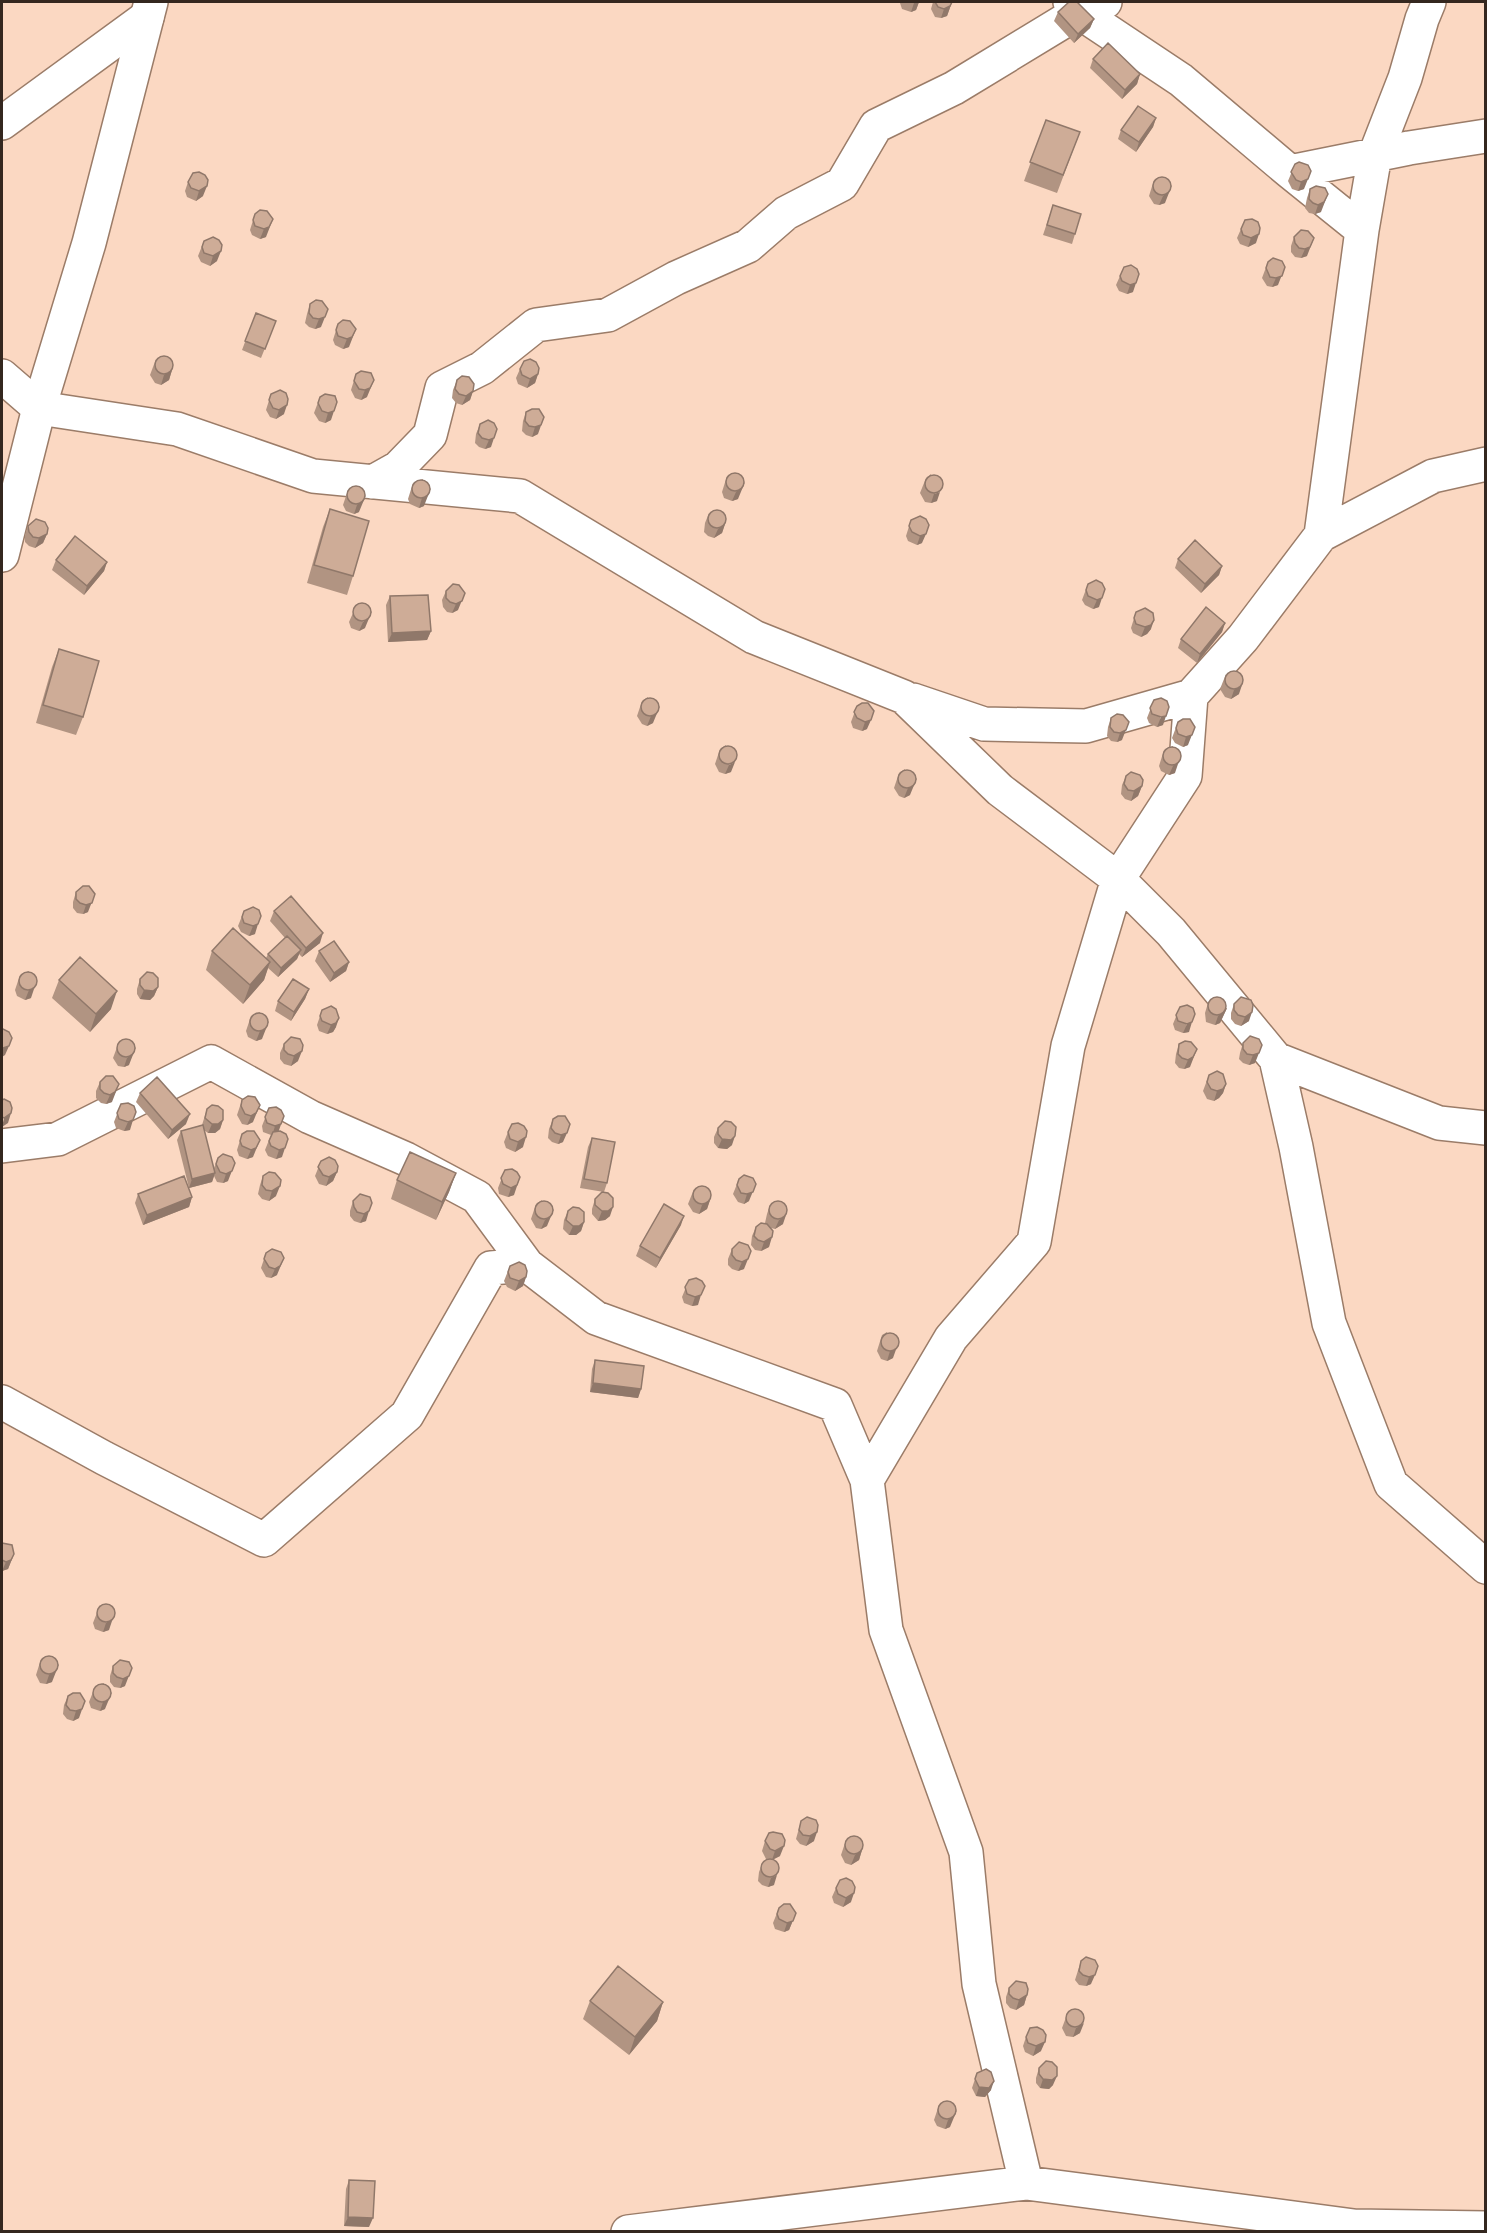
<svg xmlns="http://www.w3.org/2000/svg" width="1487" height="2233" font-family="'Alegreya Sans',sans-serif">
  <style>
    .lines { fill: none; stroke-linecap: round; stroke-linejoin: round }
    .minor-casing { stroke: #9b7c68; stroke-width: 36 }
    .secondary-casing { stroke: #9b7c68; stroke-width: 36 }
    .minor { stroke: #fff; stroke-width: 33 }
    .secondary { stroke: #fff; stroke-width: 33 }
    .wall { fill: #b19482 }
    .shaded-wall { fill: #90786a }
    .building { fill: #ceac97; stroke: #90786a; stroke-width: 1.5 }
  </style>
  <rect width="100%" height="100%" fill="#fbd8c2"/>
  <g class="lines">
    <!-- minor casing -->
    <g class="minor-casing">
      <path id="minor" d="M 1070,2 L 1079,12 L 1181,80 L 1290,172 L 1409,148 L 1486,136
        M 2,123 L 147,17
        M 1290,172 L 1362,230 L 1321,535 L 1243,638 L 1191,696 L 1185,776 L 1118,879 L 1171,932 L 1276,1059 L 1439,1123 L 1486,1128
        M 1362,230 L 1375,155 L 1405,78 L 1422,19 L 1429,2
        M 2,376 L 39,408 L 177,429 L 313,476 L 520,496 L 754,637 L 904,697 L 1000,790 L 1118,879 L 1068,1046 L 1034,1242 L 951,1338 L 867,1480
        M 373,482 L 398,468 L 430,435 L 442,388 L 482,368 L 536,325 L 608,315 L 676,278 L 748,246 L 786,213 L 842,184 L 876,126 L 954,88 L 1079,12 L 1105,2
        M 1321,535 L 1433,476 L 1486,464
        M 913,700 L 984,724 L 1086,726 L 1191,696
        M 1276,1059 L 1296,1147 L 1329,1323 L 1391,1484 L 1486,1567
        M 2,1146 L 58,1139 L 211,1062 L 310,1117 L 406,1159 L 477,1197 L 527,1265
        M 2,1402 L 104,1458 L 264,1540 L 407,1415 L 491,1268 L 527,1265 L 596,1318 L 835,1405 L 867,1480 L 886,1630 L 966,1852 L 979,1984 L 1026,2183
        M 628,2232 L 1026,2183 L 1354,2226 L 1486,2228"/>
    </g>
    <!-- secondary casing -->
    <g class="secondary-casing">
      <path id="secondary" d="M 2,555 L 39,408 L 89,243 L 151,2"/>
    </g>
    <!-- minor -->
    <use href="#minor" class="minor"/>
    <!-- secondary -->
    <use href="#secondary" class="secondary"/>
  </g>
  <!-- wall -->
  <path class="wall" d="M 900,2 L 919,2 L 916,10 L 911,12 L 902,9 L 900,3 Z
    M 933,2 L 952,2 L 947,16 L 941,18 L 935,17 L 931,9 Z
    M 1058,12 L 1094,19 L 1090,28 L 1074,43 L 1054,21 Z
    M 1093,59 L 1140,74 L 1137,84 L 1122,99 L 1090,68 Z
    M 1156,118 L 1153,127 L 1136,152 L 1118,139 L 1121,130 Z
    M 1046,120 L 1080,132 L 1057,193 L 1024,181 Z
    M 1295,164 L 1304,189 L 1298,191 L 1292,189 L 1288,181 Z
    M 193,173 L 203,196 L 196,201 L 187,197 L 185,191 L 188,182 Z
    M 1160,177 L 1165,203 L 1159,205 L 1154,204 L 1149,196 L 1154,180 Z
    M 1316,186 L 1321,212 L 1315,214 L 1309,213 L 1305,208 L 1307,198 L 1310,189 Z
    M 1053,205 L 1075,234 L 1072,244 L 1043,235 Z
    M 260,210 L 266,237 L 260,239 L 252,235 L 250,230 L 255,214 Z
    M 1245,220 L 1256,243 L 1248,247 L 1240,244 L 1237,238 Z
    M 1301,230 L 1307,256 L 1301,258 L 1295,257 L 1291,252 L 1291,246 L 1294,237 Z
    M 204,241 L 217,261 L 210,266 L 201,262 L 198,256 Z
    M 1273,258 L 1278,285 L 1272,287 L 1267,286 L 1262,278 L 1268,262 Z
    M 1124,267 L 1133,292 L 1127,294 L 1119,291 L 1116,285 Z
    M 316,300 L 321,327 L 315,329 L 309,327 L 305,323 L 307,314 L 310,304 Z
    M 256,313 L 276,321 L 261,358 L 242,350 Z
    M 343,320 L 349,347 L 343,349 L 335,345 L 333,340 L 338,324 Z
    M 156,359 L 172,370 L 169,380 L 161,385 L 155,383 L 150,375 Z
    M 520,369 L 538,374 L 535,383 L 527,388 L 518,384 L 516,378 Z
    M 361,371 L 367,397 L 361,400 L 355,398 L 351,390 L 356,374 Z
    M 457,380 L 473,391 L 470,400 L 462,405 L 456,403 L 452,398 L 453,390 Z
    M 271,394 L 284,414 L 276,419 L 270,417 L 266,410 Z
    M 325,394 L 331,420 L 325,423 L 319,421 L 314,413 L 320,397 Z
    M 532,409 L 538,434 L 532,437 L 526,435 L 522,431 L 523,421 L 526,412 Z
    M 488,420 L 491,447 L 485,449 L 479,447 L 475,443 L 476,434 L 480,424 Z
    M 736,473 L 738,499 L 732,501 L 724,498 L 722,492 L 727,476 Z
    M 931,474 L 937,501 L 931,503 L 925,502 L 920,493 L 926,478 Z
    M 423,479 L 424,506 L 419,508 L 410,504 L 408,499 L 413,483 Z
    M 358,486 L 359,512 L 354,514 L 346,511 L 343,505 L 348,490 Z
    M 330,509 L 353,576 L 347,595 L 307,583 L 323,527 Z
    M 709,513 L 725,524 L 722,533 L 714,538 L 708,536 L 704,532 L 705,523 Z
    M 920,516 L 922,543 L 917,545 L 908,541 L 906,536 L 911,520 Z
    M 28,526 L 47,534 L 43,543 L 35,548 L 29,546 L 25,542 L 25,535 Z
    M 1178,559 L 1222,566 L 1219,575 L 1201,593 L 1175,568 Z
    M 56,560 L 107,562 L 104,571 L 84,595 L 52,570 Z
    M 1096,580 L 1099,607 L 1093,609 L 1085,605 L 1082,600 L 1088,584 Z
    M 453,584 L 458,610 L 452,613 L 447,612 L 443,607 L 442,600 L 446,591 Z
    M 390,596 L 431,631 L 427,640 L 388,642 L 386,605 Z
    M 357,604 L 365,628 L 359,631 L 351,628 L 349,622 Z
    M 1136,612 L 1151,629 L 1147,634 L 1141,637 L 1133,633 L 1131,628 Z
    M 1225,623 L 1222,632 L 1197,663 L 1178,648 L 1181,639 Z
    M 59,649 L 83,717 L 76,735 L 36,723 L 52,667 Z
    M 1226,674 L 1239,694 L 1231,699 L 1225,697 L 1220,689 Z
    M 648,697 L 653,723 L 647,726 L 642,724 L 637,716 L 642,701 Z
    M 1154,700 L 1163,725 L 1157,727 L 1149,723 L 1147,718 Z
    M 862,703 L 867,729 L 862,731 L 853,728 L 851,722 L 857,706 Z
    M 1117,714 L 1122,740 L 1117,742 L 1111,741 L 1107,736 L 1108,727 L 1111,718 Z
    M 1183,719 L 1188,745 L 1183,747 L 1175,743 L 1172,738 L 1178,722 Z
    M 726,745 L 731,772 L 725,774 L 719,772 L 715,764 L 720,749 Z
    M 1173,746 L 1175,773 L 1169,775 L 1161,771 L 1159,766 L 1164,750 Z
    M 905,769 L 910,795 L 904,798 L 899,796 L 894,788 L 899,773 Z
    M 1126,776 L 1142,786 L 1138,796 L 1131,801 L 1125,799 L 1121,794 L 1122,785 Z
    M 83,886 L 88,912 L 83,914 L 77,913 L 73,908 L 73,902 L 76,892 Z
    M 253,907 L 255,934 L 249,936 L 241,932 L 238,926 L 244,911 Z
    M 274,911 L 320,943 L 302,957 L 299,954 L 297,959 L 278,977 L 268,968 L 264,980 L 243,1004 L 206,970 L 212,951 L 266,958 L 268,954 L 285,938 L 270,921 Z
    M 319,951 L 349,962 L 346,971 L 330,982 L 315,961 Z
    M 29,971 L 31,998 L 25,1000 L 17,996 L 15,990 L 20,975 Z
    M 140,979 L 158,987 L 154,996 L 150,1000 L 140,999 L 137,994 L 137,989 Z
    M 59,980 L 111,1009 L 90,1032 L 52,998 Z
    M 309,989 L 305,999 L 291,1021 L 275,1011 L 278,1001 Z
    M 1208,1003 L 1227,1008 L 1220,1023 L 1215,1025 L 1206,1022 L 1205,1013 Z
    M 1234,1004 L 1249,1021 L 1241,1026 L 1235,1024 L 1231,1019 L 1231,1013 Z
    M 1180,1007 L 1189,1032 L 1183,1033 L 1175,1030 L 1173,1024 Z
    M 322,1010 L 336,1027 L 333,1032 L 327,1034 L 319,1031 L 317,1025 Z
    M 260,1012 L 262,1039 L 256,1041 L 248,1037 L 246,1031 L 251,1016 Z
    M 1250,1036 L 1255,1063 L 1249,1065 L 1243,1063 L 1239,1059 L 1240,1053 L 1243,1043 Z
    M 124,1039 L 129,1065 L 124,1067 L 118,1066 L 113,1058 L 119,1042 Z
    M 1185,1041 L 1190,1067 L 1184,1069 L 1179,1068 L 1175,1063 L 1176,1054 L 1179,1044 Z
    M 284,1044 L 298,1061 L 291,1066 L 284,1064 L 280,1059 L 280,1053 Z
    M 1209,1075 L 1226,1084 L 1223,1093 L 1219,1098 L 1214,1101 L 1207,1099 L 1203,1091 Z
    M 106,1076 L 112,1102 L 106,1104 L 101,1103 L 96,1098 L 96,1091 L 100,1082 Z
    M 140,1093 L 186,1124 L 168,1139 L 136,1102 Z
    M 248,1096 L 253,1122 L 247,1125 L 242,1124 L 237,1115 L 242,1100 Z
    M 121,1104 L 130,1130 L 124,1131 L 116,1128 L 114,1122 Z
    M 269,1108 L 279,1131 L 282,1157 L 276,1159 L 268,1156 L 265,1150 L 271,1135 L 263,1132 L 262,1126 Z
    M 207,1109 L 223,1120 L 220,1129 L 215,1133 L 208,1133 L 204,1130 L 214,1168 L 218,1158 L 223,1154 L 228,1181 L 223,1183 L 217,1182 L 214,1176 L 212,1182 L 189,1188 L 177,1140 L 181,1131 L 202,1125 Z
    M 558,1116 L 563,1142 L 558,1144 L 552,1142 L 548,1138 L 549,1129 L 553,1119 Z
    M 718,1128 L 732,1145 L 727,1149 L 718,1148 L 714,1143 L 714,1137 Z
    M 247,1131 L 253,1157 L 247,1159 L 239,1156 L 237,1150 L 242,1134 Z
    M 508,1132 L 523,1147 L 515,1152 L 506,1148 L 504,1142 Z
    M 592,1138 L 607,1183 L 604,1192 L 580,1188 L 588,1147 Z
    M 321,1161 L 337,1172 L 333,1181 L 326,1186 L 319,1184 L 315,1176 Z
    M 505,1170 L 514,1195 L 508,1197 L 499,1194 L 498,1188 Z
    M 456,1173 L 449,1192 L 436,1220 L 391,1199 L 397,1180 Z
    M 744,1175 L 749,1201 L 744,1204 L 738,1202 L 733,1194 L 739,1179 Z
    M 263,1176 L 276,1196 L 269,1201 L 262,1199 L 258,1194 L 260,1185 Z
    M 694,1189 L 710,1200 L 707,1209 L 699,1214 L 693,1212 L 688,1204 Z
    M 138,1194 L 192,1197 L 189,1207 L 143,1225 L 135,1203 Z
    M 360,1194 L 366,1221 L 360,1223 L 354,1221 L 350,1216 L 350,1211 L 353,1201 Z
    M 595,1199 L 610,1216 L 605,1220 L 598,1221 L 592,1214 L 592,1209 Z
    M 542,1200 L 547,1226 L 541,1229 L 536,1228 L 531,1219 L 536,1204 Z
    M 770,1205 L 783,1224 L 775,1229 L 771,1228 L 769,1247 L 761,1251 L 755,1250 L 751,1245 L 752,1236 L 756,1227 L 765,1223 L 767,1214 Z
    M 568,1211 L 584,1222 L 581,1231 L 576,1235 L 569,1235 L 563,1229 L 564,1220 Z
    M 681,1225 L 656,1268 L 636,1256 L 640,1246 Z
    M 739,1242 L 744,1269 L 738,1271 L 732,1269 L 728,1265 L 728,1259 L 732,1249 Z
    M 272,1249 L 277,1275 L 271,1278 L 266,1277 L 261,1268 L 266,1253 Z
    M 510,1266 L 526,1277 L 523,1286 L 515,1291 L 507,1287 L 504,1281 Z
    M 689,1280 L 698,1305 L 692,1306 L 684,1303 L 682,1297 Z
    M 887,1332 L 893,1358 L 887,1361 L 881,1359 L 877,1351 L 882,1335 Z
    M 595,1360 L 641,1389 L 638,1398 L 590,1392 L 592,1369 Z
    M 2,1543 L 14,1554 L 8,1569 L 2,1571 Z
    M 100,1605 L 109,1630 L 103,1632 L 95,1629 L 93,1623 Z
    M 47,1656 L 52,1682 L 46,1684 L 40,1683 L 36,1675 L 41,1659 Z
    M 120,1660 L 125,1686 L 120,1688 L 114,1687 L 110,1682 L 110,1676 L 113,1666 Z
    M 104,1683 L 105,1709 L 100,1711 L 91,1708 L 89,1702 L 95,1687 Z
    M 73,1693 L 79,1718 L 73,1721 L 67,1719 L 63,1714 L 64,1705 L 68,1696 Z
    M 801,1821 L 814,1841 L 806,1846 L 800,1844 L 796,1839 Z
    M 846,1840 L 862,1850 L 859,1860 L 851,1865 L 845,1863 L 841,1855 Z
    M 765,1841 L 780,1856 L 774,1859 L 774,1885 L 768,1887 L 762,1885 L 758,1881 L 759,1872 L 763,1862 L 767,1859 L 766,1859 L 762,1851 Z
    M 836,1888 L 851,1902 L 843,1907 L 834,1903 L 832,1897 Z
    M 779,1908 L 796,1913 L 789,1930 L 784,1932 L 775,1929 L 773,1923 Z
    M 1086,1957 L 1091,1984 L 1086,1986 L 1079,1985 L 1075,1980 L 1081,1961 Z
    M 1009,1988 L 1027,1995 L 1024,2005 L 1016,2010 L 1010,2008 L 1006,2003 L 1006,1997 Z
    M 590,2001 L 663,2002 L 657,2021 L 629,2055 L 583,2019 Z
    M 1068,2012 L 1080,2033 L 1073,2037 L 1066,2036 L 1062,2028 Z
    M 1026,2037 L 1041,2051 L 1033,2056 L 1025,2052 L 1023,2046 Z
    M 1039,2068 L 1053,2085 L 1049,2089 L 1040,2088 L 1036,2083 L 1036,2078 Z
    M 977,2073 L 991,2090 L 985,2097 L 976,2096 L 972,2088 Z
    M 948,2101 L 950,2127 L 945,2129 L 937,2126 L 934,2120 L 939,2105 Z
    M 349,2180 L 369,2227 L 344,2226 L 346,2189 Z"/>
  <!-- shaded-wall -->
  <path class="shaded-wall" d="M 919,2 L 916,10 L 911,12 L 914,3 Z
    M 952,2 L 947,16 L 941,18 L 944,9 Z
    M 1094,19 L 1090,28 L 1074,43 L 1078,34 Z
    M 1140,74 L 1137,84 L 1122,99 L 1125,90 Z
    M 1156,118 L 1153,127 L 1136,152 L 1139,142 Z
    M 1308,179 L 1304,189 L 1298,191 L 1301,182 Z
    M 1172,185 L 1165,203 L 1159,205 L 1163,196 Z
    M 207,186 L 203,196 L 196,201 L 199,191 Z
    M 1328,194 L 1321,212 L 1315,214 L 1318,205 Z
    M 273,219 L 266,237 L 260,239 L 264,229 Z
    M 1259,234 L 1256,243 L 1248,247 L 1251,238 Z
    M 1314,238 L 1307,256 L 1301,258 L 1305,249 Z
    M 221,251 L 217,261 L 210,266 L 213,256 Z
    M 1285,267 L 1278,285 L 1272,287 L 1276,278 Z
    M 1136,283 L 1133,292 L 1127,294 L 1130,285 Z
    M 325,317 L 321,327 L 315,329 L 319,319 Z
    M 356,329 L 349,347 L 343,349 L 347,339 Z
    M 172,370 L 169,380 L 161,385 L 164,375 Z
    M 538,374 L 535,383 L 527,388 L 530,379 Z
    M 374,380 L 367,397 L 361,400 L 365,390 Z
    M 473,391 L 470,400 L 462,405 L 466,396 Z
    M 287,405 L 284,414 L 276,419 L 279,410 Z
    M 334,411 L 331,420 L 325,423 L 328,413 Z
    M 544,417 L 538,434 L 532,437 L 535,427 Z
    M 494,438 L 491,447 L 485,449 L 489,440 Z
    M 745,482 L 738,499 L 732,501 L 736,492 Z
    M 431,488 L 424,506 L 419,508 L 422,498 Z
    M 940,492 L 937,501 L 931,503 L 934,494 Z
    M 366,495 L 359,512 L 354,514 L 357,505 Z
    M 725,524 L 722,533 L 714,538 L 718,529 Z
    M 47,534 L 43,543 L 35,548 L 39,538 Z
    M 926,534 L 922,543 L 917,545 L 920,536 Z
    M 107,562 L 104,571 L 84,595 L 87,586 Z
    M 1222,566 L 1219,575 L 1201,593 L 1205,584 Z
    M 465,593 L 458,610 L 452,613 L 456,604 Z
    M 1102,598 L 1099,607 L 1093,609 L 1097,600 Z
    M 372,611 L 365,628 L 359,631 L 363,622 Z
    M 1154,620 L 1151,629 L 1147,634 L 1141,637 L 1145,627 Z
    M 1225,623 L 1222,632 L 1197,663 L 1200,654 Z
    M 431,631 L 427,640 L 388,642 L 392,633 Z
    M 1242,685 L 1239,694 L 1231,699 L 1234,690 Z
    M 660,706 L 653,723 L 647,726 L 651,716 Z
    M 1166,716 L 1163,725 L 1157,727 L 1161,717 Z
    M 871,720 L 867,729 L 862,731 L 865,722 Z
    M 1129,722 L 1122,740 L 1117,742 L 1120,733 Z
    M 1195,727 L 1188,745 L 1183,747 L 1186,737 Z
    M 1181,755 L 1175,773 L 1169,775 L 1173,766 Z
    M 735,762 L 731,772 L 725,774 L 729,765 Z
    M 917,778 L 910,795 L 904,798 L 908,788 Z
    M 1142,786 L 1138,796 L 1131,801 L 1134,791 Z
    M 95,894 L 88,912 L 83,914 L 86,905 Z
    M 258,924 L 255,934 L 249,936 L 253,926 Z
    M 323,933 L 320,943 L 302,957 L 306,948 Z
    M 301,950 L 297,959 L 278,977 L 281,968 Z
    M 270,962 L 264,980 L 243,1004 L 250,985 Z
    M 349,962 L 346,971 L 330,982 L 334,973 Z
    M 37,980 L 31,998 L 25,1000 L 29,990 Z
    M 158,987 L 154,996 L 150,1000 L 140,999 L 144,990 Z
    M 309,989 L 305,999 L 291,1021 L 294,1012 Z
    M 117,991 L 111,1009 L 90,1032 L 96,1014 Z
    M 1227,1008 L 1220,1023 L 1215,1025 L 1218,1016 Z
    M 1252,1012 L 1249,1021 L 1241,1026 L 1245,1017 Z
    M 339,1018 L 336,1027 L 333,1032 L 327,1034 L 331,1025 Z
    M 269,1021 L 262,1039 L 256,1041 L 260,1031 Z
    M 1192,1022 L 1189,1032 L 1183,1033 L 1187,1024 Z
    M 9,1046 L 5,1055 L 2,1057 L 3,1048 Z
    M 136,1047 L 129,1065 L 124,1067 L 127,1058 Z
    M 1197,1049 L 1190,1067 L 1184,1069 L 1188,1060 Z
    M 302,1051 L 298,1061 L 291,1066 L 294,1056 Z
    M 1259,1053 L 1255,1063 L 1249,1065 L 1253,1055 Z
    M 119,1084 L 112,1102 L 106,1104 L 110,1095 Z
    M 1226,1084 L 1223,1093 L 1219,1098 L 1214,1101 L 1217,1091 Z
    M 260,1105 L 253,1122 L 247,1125 L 251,1116 Z
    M 11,1113 L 8,1123 L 2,1127 L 4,1118 Z
    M 190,1114 L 186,1124 L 168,1139 L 172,1130 Z
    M 284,1116 L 278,1133 L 272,1136 L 275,1126 Z
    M 133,1120 L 130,1130 L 124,1131 L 128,1122 Z
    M 223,1120 L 220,1129 L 215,1133 L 208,1133 L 212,1124 Z
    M 567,1133 L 563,1142 L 558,1144 L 561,1135 Z
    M 735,1136 L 732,1145 L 727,1149 L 718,1148 L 722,1139 Z
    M 526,1137 L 523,1147 L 515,1152 L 518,1142 Z
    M 260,1140 L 253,1157 L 247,1159 L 251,1150 Z
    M 285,1148 L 282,1157 L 276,1159 L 279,1150 Z
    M 235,1163 L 228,1181 L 223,1183 L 226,1174 Z
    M 337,1172 L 333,1181 L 326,1186 L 329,1177 Z
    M 215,1173 L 212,1182 L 189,1188 L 192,1179 Z
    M 456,1173 L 449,1192 L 436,1220 L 442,1202 Z
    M 520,1177 L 514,1195 L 508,1197 L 511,1188 Z
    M 756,1184 L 749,1201 L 744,1204 L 747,1194 Z
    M 280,1186 L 276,1196 L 269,1201 L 272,1191 Z
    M 192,1197 L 189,1207 L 143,1225 L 147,1215 Z
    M 710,1200 L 707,1209 L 699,1214 L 702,1205 Z
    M 613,1207 L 610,1216 L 605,1220 L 598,1221 L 602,1211 Z
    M 554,1209 L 547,1226 L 541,1229 L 545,1220 Z
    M 369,1211 L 366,1221 L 360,1223 L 364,1214 Z
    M 786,1215 L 783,1224 L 775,1229 L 779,1220 Z
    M 684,1216 L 681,1225 L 656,1268 L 660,1258 Z
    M 584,1222 L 581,1231 L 576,1235 L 569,1235 L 573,1226 Z
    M 772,1237 L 769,1247 L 761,1251 L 764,1242 Z
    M 284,1258 L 277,1275 L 271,1278 L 275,1269 Z
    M 748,1259 L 744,1269 L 738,1271 L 742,1262 Z
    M 526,1277 L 523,1286 L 515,1291 L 519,1281 Z
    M 701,1295 L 698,1305 L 692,1306 L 695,1297 Z
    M 899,1341 L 893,1358 L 887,1361 L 890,1351 Z
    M 593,1383 L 641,1389 L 638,1398 L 590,1392 Z
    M 14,1554 L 8,1569 L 2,1571 L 6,1562 Z
    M 115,1612 L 109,1630 L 103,1632 L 106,1623 Z
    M 59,1664 L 52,1682 L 46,1684 L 49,1675 Z
    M 132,1668 L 125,1686 L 120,1688 L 123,1679 Z
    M 112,1692 L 105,1709 L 100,1711 L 103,1702 Z
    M 85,1701 L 79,1718 L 73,1721 L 76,1711 Z
    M 817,1832 L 814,1841 L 806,1846 L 810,1836 Z
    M 784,1846 L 780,1856 L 772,1860 L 775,1851 Z
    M 862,1850 L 859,1860 L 851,1865 L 855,1855 Z
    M 777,1875 L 774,1885 L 768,1887 L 771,1878 Z
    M 854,1893 L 851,1902 L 843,1907 L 846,1898 Z
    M 796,1913 L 789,1930 L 784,1932 L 787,1923 Z
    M 1095,1975 L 1091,1984 L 1086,1986 L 1089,1977 Z
    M 1027,1995 L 1024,2005 L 1016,2010 L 1019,2000 Z
    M 663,2002 L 657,2021 L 629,2055 L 635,2037 Z
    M 1084,2023 L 1080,2033 L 1073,2037 L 1076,2028 Z
    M 1045,2042 L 1041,2051 L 1033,2056 L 1036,2046 Z
    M 1057,2076 L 1053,2085 L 1049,2089 L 1040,2088 L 1043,2079 Z
    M 994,2081 L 991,2090 L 985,2097 L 976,2096 L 979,2087 Z
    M 957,2110 L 950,2127 L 945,2129 L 948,2120 Z
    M 348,2217 L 373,2218 L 369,2227 L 344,2226 Z"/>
  <!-- building -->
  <path class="building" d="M 935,2 L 952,2 L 950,6 L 944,9 L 938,7 Z
    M 1069,2 L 1077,2 L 1094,19 L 1078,34 L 1058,12 Z
    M 1108,43 L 1140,74 L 1125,90 L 1093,59 Z
    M 1138,106 L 1156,118 L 1139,142 L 1121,130 Z
    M 1046,120 L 1080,132 L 1063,175 L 1030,162 Z
    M 1299,162 L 1308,165 L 1311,171 L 1308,179 L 1301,182 L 1296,180 L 1291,172 L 1295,164 Z
    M 199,172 L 205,175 L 208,180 L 207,186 L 199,191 L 191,188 L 188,182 L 193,173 Z
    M1153 186a9 9 0 1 1 18 0a9 9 0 1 1-18 0Z
    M 1316,186 L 1325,188 L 1328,194 L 1324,202 L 1318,205 L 1313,203 L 1309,199 L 1310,189 Z
    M 1053,205 L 1081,214 L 1075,234 L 1047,225 Z
    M 260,210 L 267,211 L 273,219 L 269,227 L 264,229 L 255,226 L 253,220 L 255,214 Z
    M 1252,219 L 1258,222 L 1260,228 L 1259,234 L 1251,238 L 1243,235 L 1241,229 L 1245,220 Z
    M 1301,230 L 1308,231 L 1314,238 L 1310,247 L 1305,249 L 1299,248 L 1295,243 L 1294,237 Z
    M 213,237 L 219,240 L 222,245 L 221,251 L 213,256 L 204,253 L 202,247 L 204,241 Z
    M 1273,258 L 1282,261 L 1285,267 L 1282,276 L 1276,278 L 1270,277 L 1266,268 L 1268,262 Z
    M 1131,265 L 1137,269 L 1139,274 L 1136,283 L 1130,285 L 1122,281 L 1120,276 L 1124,267 Z
    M 316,300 L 322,301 L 328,309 L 325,317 L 319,319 L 313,318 L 309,313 L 310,304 Z
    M 256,313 L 276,321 L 265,349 L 245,341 Z
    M 343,320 L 350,321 L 356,329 L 352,337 L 347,339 L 338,336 L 336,330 L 338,324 Z
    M155 365a9 9 0 1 1 18 0a9 9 0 1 1-18 0Z
    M 530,359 L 536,362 L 539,368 L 538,374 L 530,379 L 522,375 L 520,369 L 524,361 Z
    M 361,371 L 371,373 L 374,380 L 370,388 L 365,390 L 359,389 L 354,381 L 356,374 Z
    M 462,376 L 469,377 L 474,384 L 473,391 L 466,396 L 459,394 L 455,389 L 457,380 Z
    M 280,390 L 286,393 L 288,399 L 287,405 L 279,410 L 273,408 L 269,400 L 271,394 Z
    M 325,394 L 335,396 L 337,402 L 334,411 L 328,413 L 322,411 L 318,403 L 320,397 Z
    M 532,409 L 539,409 L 544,417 L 541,425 L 535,427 L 529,426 L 525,421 L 526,412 Z
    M 488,420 L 494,423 L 497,429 L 494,438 L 489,440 L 482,438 L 478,433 L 480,424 Z
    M726 482a9 9 0 1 1 18 0a9 9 0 1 1-18 0Z
    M925 484a9 9 0 1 1 18 0a9 9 0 1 1-18 0Z
    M412 489a9 9 0 1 1 18 0a9 9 0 1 1-18 0Z
    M347 495a9 9 0 1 1 18 0a9 9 0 1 1-18 0Z
    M 330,509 L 369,521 L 353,576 L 314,565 Z
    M708 519a9 9 0 1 1 18 0a9 9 0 1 1-18 0Z
    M 920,516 L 926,519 L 929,525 L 926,534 L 920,536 L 912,532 L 909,526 L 911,520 Z
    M 36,519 L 45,522 L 48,528 L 47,534 L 39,538 L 33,537 L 29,532 L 28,526 Z
    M 75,536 L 107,562 L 87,586 L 56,560 Z
    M 1195,540 L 1222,566 L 1205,584 L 1178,559 Z
    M 1096,580 L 1102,583 L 1105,589 L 1102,598 L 1097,600 L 1088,596 L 1086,590 L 1088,584 Z
    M 453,584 L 459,585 L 465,593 L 462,601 L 456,604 L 450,602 L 446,598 L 446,591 Z
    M 428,595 L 431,631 L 392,633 L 390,596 Z
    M353 612a9 9 0 1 1 18 0a9 9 0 1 1-18 0Z
    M 1206,607 L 1225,623 L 1200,654 L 1181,639 Z
    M 1145,608 L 1153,613 L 1154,620 L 1151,625 L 1145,627 L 1136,624 L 1134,618 L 1136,612 Z
    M 59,649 L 99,661 L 83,717 L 43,705 Z
    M1225 680a9 9 0 1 1 18 0a9 9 0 1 1-18 0Z
    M641 707a9 9 0 1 1 18 0a9 9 0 1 1-18 0Z
    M 1161,698 L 1167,701 L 1169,707 L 1166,716 L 1161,717 L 1152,714 L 1150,708 L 1154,700 Z
    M 862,703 L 868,703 L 874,711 L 871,720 L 865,722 L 857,718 L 854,712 L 857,706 Z
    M 1117,714 L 1123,715 L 1129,722 L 1126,730 L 1120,733 L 1114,732 L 1110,727 L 1111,718 Z
    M 1183,719 L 1190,719 L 1195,727 L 1192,735 L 1186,737 L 1178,734 L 1176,728 L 1178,722 Z
    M719 755a9 9 0 1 1 18 0a9 9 0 1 1-18 0Z
    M1163 756a9 9 0 1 1 18 0a9 9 0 1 1-18 0Z
    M898 779a9 9 0 1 1 18 0a9 9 0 1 1-18 0Z
    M 1131,772 L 1140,775 L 1143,780 L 1142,786 L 1134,791 L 1128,790 L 1124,784 L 1126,776 Z
    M 83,886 L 89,886 L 95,894 L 92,903 L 86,905 L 80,903 L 76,899 L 76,892 Z
    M 291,896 L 323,933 L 306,948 L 274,911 Z
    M 253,907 L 259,910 L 261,916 L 258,924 L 253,926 L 244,923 L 242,917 L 244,911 Z
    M 233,928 L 270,962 L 250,985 L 212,951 Z
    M 287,936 L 301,950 L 281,968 L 268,954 Z
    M 334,941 L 349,962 L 334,973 L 319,951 Z
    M 80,957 L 117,991 L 96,1014 L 59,980 Z
    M19 981a9 9 0 1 1 18 0a9 9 0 1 1-18 0Z
    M 147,972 L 153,973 L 158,978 L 158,987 L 153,991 L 144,990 L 140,985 L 140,979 Z
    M 293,979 L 309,989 L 294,1012 L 278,1001 Z
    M1208 1006a9 9 0 1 1 18 0a9 9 0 1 1-18 0Z
    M 1241,997 L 1251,1000 L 1253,1005 L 1252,1012 L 1245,1017 L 1238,1015 L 1234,1010 L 1234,1004 Z
    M 1187,1005 L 1193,1008 L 1195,1014 L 1192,1022 L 1187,1024 L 1178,1021 L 1176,1015 L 1180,1007 Z
    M 331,1006 L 336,1009 L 339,1018 L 336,1023 L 331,1025 L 322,1021 L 320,1016 L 322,1010 Z
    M250 1022a9 9 0 1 1 18 0a9 9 0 1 1-18 0Z
    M 2,1029 L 3,1029 L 9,1032 L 12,1038 L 9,1046 L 3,1048 L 2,1048 Z
    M 1250,1036 L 1259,1039 L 1262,1045 L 1259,1053 L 1253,1055 L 1247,1054 L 1243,1049 L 1243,1043 Z
    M 291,1037 L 300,1039 L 303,1045 L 302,1051 L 294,1056 L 288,1054 L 284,1050 L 284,1044 Z
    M117 1048a9 9 0 1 1 18 0a9 9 0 1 1-18 0Z
    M 1185,1041 L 1191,1042 L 1197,1049 L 1193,1057 L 1188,1060 L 1182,1058 L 1178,1054 L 1179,1044 Z
    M 1217,1071 L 1223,1074 L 1226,1084 L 1223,1089 L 1217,1091 L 1211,1089 L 1207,1082 L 1209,1075 Z
    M 106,1076 L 113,1076 L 119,1084 L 115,1092 L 110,1095 L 104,1093 L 100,1089 L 100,1082 Z
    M 157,1077 L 190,1114 L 172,1130 L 140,1093 Z
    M 248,1096 L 255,1097 L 260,1105 L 256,1113 L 251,1116 L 245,1114 L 241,1106 L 242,1100 Z
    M 4,1099 L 10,1102 L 12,1108 L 11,1113 L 4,1118 L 2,1117 L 2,1100 Z
    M 128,1103 L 134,1106 L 136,1112 L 133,1120 L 128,1122 L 119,1119 L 117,1113 L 121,1104 Z
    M 212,1105 L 218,1106 L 223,1110 L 223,1120 L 218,1124 L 212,1124 L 205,1118 L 207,1109 Z
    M 276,1107 L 281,1110 L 284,1116 L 281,1124 L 275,1126 L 267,1123 L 265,1117 L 269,1108 Z
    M 558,1116 L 565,1116 L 570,1124 L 567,1133 L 561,1135 L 555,1133 L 551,1128 L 553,1119 Z
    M 725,1121 L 731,1122 L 736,1127 L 735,1136 L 731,1140 L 722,1139 L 718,1134 L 718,1128 Z
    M 518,1123 L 524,1126 L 527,1131 L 526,1137 L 518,1142 L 510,1139 L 508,1132 L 512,1124 Z
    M 203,1125 L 215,1173 L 192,1179 L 181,1131 Z
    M 247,1131 L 254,1131 L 260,1140 L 256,1148 L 251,1150 L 242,1146 L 240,1141 L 242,1134 Z
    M 280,1131 L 286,1134 L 288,1139 L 285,1148 L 279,1150 L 271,1146 L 269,1141 L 273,1132 Z
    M 592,1138 L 615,1142 L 607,1183 L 584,1179 Z
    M 410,1152 L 456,1173 L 442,1202 L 397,1180 Z
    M 223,1154 L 232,1157 L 235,1163 L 232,1171 L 226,1174 L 220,1172 L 216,1164 L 218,1158 Z
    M 329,1157 L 335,1160 L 338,1166 L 337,1172 L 329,1177 L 323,1175 L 318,1167 L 321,1161 Z
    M 512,1169 L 517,1172 L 520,1177 L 517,1185 L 511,1188 L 503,1184 L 501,1178 L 505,1170 Z
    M 269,1172 L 275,1173 L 281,1180 L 280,1186 L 272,1191 L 266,1190 L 262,1185 L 263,1176 Z
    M 744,1175 L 753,1178 L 756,1184 L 753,1192 L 747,1194 L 741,1193 L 737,1185 L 739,1179 Z
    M 184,1176 L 192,1197 L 147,1215 L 138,1194 Z
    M693 1195a9 9 0 1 1 18 0a9 9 0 1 1-18 0Z
    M 602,1192 L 608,1193 L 613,1198 L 613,1207 L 608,1211 L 602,1211 L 595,1205 L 595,1199 Z
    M 360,1194 L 370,1197 L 372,1203 L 369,1211 L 364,1214 L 357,1212 L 354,1207 L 353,1201 Z
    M535 1210a9 9 0 1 1 18 0a9 9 0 1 1-18 0Z
    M769 1210a9 9 0 1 1 18 0a9 9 0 1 1-18 0Z
    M 664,1204 L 684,1216 L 660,1258 L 640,1246 Z
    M 573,1207 L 579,1208 L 584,1212 L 584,1222 L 579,1226 L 573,1226 L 566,1220 L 568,1211 Z
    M 761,1223 L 767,1224 L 773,1231 L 772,1237 L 764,1242 L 758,1240 L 754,1236 L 756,1227 Z
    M 739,1242 L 748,1245 L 751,1251 L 748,1259 L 742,1262 L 736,1260 L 732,1255 L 732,1249 Z
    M 272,1249 L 281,1252 L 284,1258 L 280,1266 L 275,1269 L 269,1267 L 264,1259 L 266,1253 Z
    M 519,1262 L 525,1265 L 527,1271 L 526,1277 L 519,1281 L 510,1278 L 508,1272 L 510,1266 Z
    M 696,1278 L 702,1281 L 705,1286 L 701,1295 L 695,1297 L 687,1294 L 685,1287 L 689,1280 Z
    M881 1342a9 9 0 1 1 18 0a9 9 0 1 1-18 0Z
    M 595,1360 L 644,1366 L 641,1389 L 593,1383 Z
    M 2,1543 L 12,1545 L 14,1554 L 11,1560 L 6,1562 L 2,1560 Z
    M97 1613a9 9 0 1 1 18 0a9 9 0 1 1-18 0Z
    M40 1665a9 9 0 1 1 18 0a9 9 0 1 1-18 0Z
    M 120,1660 L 129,1662 L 132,1668 L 129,1676 L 123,1679 L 117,1677 L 113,1673 L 113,1666 Z
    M93 1693a9 9 0 1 1 18 0a9 9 0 1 1-18 0Z
    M 73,1693 L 80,1693 L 85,1701 L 82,1709 L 76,1711 L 70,1710 L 66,1705 L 68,1696 Z
    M 807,1817 L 816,1820 L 818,1825 L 817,1832 L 810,1836 L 803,1835 L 799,1830 L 801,1821 Z
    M 773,1832 L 782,1834 L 785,1840 L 784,1846 L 775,1851 L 770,1849 L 765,1841 L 769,1833 Z
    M845 1845a9 9 0 1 1 18 0a9 9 0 1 1-18 0Z
    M761 1868a9 9 0 1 1 18 0a9 9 0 1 1-18 0Z
    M 846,1878 L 852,1881 L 855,1887 L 854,1893 L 846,1898 L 838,1894 L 836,1888 L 840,1880 Z
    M 784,1904 L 790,1904 L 796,1913 L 793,1921 L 787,1923 L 779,1919 L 777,1914 L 779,1908 Z
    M 1086,1957 L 1095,1960 L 1098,1966 L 1095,1975 L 1089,1977 L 1083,1975 L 1079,1971 L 1081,1961 Z
    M 618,1966 L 663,2002 L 635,2037 L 590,2001 Z
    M 1016,1981 L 1026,1983 L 1028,1989 L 1027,1995 L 1019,2000 L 1013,1998 L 1009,1994 L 1009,1988 Z
    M1066 2018a9 9 0 1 1 18 0a9 9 0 1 1-18 0Z
    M 1037,2027 L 1043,2030 L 1046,2035 L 1045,2042 L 1036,2046 L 1028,2043 L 1026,2037 L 1030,2028 Z
    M 1046,2061 L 1052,2062 L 1057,2067 L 1057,2076 L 1052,2080 L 1043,2079 L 1039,2074 L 1039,2068 Z
    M 986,2069 L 991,2072 L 994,2081 L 989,2088 L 979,2087 L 975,2079 L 977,2073 Z
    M938 2110a9 9 0 1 1 18 0a9 9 0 1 1-18 0Z
    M 349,2180 L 375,2181 L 373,2218 L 348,2217 Z"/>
  <!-- border -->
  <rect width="1487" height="2233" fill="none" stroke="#34271f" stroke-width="6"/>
</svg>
